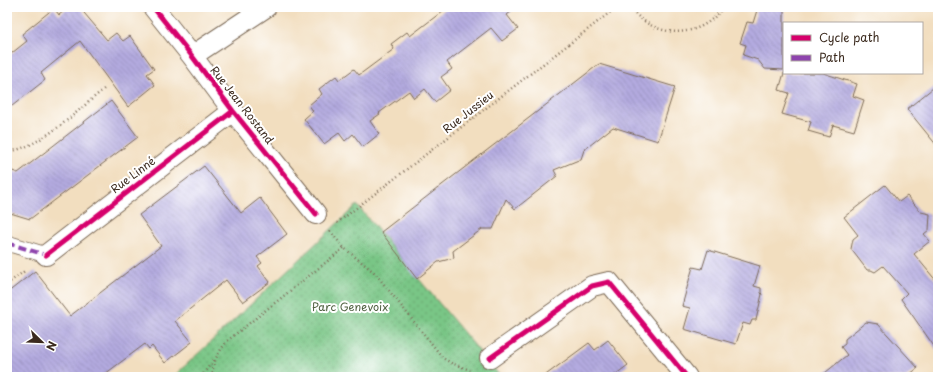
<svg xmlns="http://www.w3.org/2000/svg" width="945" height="384" font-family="'Playpen Sans',sans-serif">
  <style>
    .park { fill: url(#park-dots); stroke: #5a7852 }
    .building { fill: url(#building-back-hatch) }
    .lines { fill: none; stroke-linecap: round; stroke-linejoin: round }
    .pedestrian-casing { stroke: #7b6956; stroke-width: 17 }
    .minor-casing { stroke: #7b6956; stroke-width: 22 }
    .path { stroke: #7b6956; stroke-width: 2.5; stroke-dasharray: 1 3; stroke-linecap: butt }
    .pedestrian { stroke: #fff; stroke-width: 15 }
    .minor { stroke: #fff; stroke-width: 20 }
    .quiet { stroke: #8e44ad; stroke-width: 4; stroke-dasharray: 8 4; stroke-linecap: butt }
    .cycleway-casing { stroke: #fff; stroke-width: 8 }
    .cycleway { stroke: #d6006c; stroke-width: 5 }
    .labels { text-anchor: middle; stroke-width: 4; stroke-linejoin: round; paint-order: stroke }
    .street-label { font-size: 11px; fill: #3b2a1e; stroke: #fff }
    .park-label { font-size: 11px; fill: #516142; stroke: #fff }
  </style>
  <defs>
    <pattern id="park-dots" width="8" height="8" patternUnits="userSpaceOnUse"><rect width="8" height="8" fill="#79c686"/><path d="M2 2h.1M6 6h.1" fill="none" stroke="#64a16d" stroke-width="1.8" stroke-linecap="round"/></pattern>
    <pattern id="building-back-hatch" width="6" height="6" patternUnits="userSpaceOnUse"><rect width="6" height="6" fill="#b3aae0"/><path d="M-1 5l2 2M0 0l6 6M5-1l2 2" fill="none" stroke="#938bb5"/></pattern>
  </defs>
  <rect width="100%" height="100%" fill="#fff"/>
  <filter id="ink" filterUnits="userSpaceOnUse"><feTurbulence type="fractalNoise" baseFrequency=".025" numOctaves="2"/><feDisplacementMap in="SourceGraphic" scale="8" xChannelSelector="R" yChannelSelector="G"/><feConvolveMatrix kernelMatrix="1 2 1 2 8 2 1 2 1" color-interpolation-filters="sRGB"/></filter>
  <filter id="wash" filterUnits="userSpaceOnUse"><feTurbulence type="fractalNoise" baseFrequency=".012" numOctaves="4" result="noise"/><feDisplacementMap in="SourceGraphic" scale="16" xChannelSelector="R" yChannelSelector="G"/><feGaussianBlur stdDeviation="0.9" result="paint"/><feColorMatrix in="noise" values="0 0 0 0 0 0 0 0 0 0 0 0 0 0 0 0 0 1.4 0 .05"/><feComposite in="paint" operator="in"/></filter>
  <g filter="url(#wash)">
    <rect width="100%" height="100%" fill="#f2debf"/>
    <!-- park -->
    <path class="park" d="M 357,205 L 501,377 L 173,377 Z"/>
    <g id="blocks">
      <!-- building -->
      <path class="building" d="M 69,7 L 79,7 L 107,40 L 116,33 L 123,41 L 130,36 L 154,69 L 147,74 L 155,85 L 128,107 L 80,41 L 41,73 L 45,80 L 7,110 L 7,57 L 27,41 L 22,34 L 54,8 L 59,15 Z
        M 448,7 L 517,7 L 507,15 L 518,29 L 502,41 L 491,28 L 447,62 L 452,69 L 441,77 L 450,90 L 435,102 L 425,89 L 414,98 L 409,91 L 379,113 L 380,114 L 370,121 L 379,134 L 363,147 L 353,134 L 345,141 L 339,133 L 324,144 L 304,119 L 313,111 L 309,105 L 322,94 L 319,89 L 336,76 L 339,80 L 354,69 L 359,75 L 394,49 L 391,44 L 407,32 L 410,36 Z
        M 758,7 L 784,7 L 784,70 L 765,69 L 758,60 L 743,55 L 746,45 L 740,43 L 747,22 L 753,23 Z
        M 599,64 L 675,87 L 658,141 L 613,127 L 584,150 L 581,159 L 554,170 L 557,176 L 515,209 L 506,199 L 493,229 L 482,229 L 453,251 L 454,258 L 438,262 L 417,279 L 381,232 Z
        M 784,73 L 823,73 L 857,84 L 853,96 L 864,100 L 854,131 L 833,125 L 829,137 L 808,131 L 811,122 L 782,114 L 789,93 L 779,90 Z
        M 938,84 L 938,147 L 907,109 Z
        M 111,101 L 138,137 L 30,219 L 7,212 L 7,169 L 18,173 Z
        M 204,166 L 241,213 L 260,198 L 287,234 L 257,257 L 262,263 L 258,266 L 270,282 L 243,302 L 226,280 L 175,321 L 192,342 L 165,363 L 152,346 L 149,349 L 145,344 L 101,377 L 7,377 L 7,293 L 35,271 L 70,316 L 161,246 L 139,215 Z
        M 885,185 L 899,202 L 907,196 L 921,212 L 930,214 L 929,230 L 924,234 L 930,241 L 914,254 L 938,283 L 938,352 L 901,299 L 907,293 L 883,266 L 875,272 L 871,270 L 867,270 L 851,249 L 853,239 L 858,235 L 844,217 Z
        M 708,250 L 760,266 L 754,286 L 761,288 L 761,293 L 762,294 L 756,320 L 752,320 L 750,325 L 743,323 L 736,344 L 684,329 L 690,308 L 682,306 L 690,277 L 693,267 L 702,269 Z
        M 866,322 L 878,324 L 918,368 L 906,377 L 820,377 L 847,355 L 841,347 L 845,344 L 845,339 Z
        M 608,340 L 628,365 L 612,377 L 543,377 L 589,343 L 595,350 Z"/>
    </g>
  </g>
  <g filter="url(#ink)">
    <use href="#blocks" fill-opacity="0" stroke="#7b6956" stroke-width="1"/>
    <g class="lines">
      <!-- pedestrian casing -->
      <g class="pedestrian-casing">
        <path id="pedestrian" d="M 7,243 L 46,255"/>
      </g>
      <!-- minor casing -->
      <g class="minor-casing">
        <path id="minor" d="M 153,7 L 192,56 L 233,111 L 316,214
          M 192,56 L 266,7
          M 46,255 L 233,111
          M 490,358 L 592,286 L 609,282 L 687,377"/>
      </g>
      <!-- path -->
      <path class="path" d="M 630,7 C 653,39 700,41 723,7
        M 7,152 C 42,147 77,111 104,89
        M 337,223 L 617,7
        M 330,231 L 344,248 L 375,273 L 443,358 L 451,363 L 470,370
        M 7,284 L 26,270
        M 201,377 L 215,358
        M 213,377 C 211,363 219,352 227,341 L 344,248"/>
      <!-- pedestrian -->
      <use href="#pedestrian" class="pedestrian"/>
      <!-- minor -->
      <use href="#minor" class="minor"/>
      <!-- quiet -->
      <path class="quiet" d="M 7,243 L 46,255"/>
      <!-- cycleway casing -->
      <g class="cycleway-casing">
        <path id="cycleway" d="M 153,7 L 192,56 L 233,111 L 316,214
          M 46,255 L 233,111
          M 490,358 L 592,286 L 609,282 L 687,377"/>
      </g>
      <!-- cycleway -->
      <use href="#cycleway" class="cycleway"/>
    </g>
  </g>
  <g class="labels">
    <!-- street labels -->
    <g class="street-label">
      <text transform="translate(242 105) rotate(52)" y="4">Rue Jean Rostand</text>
      <text transform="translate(468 112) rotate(-38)" y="4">Rue Jussieu</text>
      <text transform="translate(133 175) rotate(-37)" y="4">Rue Linné</text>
    </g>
    <!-- park labels -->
    <g class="park-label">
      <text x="350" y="311">Parc Genevoix</text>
    </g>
  </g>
  <!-- margin -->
  <rect width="945" height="384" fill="none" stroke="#fff" stroke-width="24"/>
  <!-- legend -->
  <rect x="783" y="22" width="140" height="52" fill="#ffffff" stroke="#b1aaa5"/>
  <rect x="791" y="35" width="20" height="6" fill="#d6006c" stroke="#b1aaa5"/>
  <text x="819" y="42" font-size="12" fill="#3b2a1e">Cycle path</text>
  <rect x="791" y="55" width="20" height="6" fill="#8e44ad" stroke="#b1aaa5"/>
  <text x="819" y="62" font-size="12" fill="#3b2a1e">Path</text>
  <!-- north arrow -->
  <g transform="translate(42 342) rotate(113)" stroke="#ffffff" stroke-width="3" paint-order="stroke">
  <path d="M0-3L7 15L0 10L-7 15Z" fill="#3b2a1e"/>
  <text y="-6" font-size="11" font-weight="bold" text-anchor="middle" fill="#3b2a1e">N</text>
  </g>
</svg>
